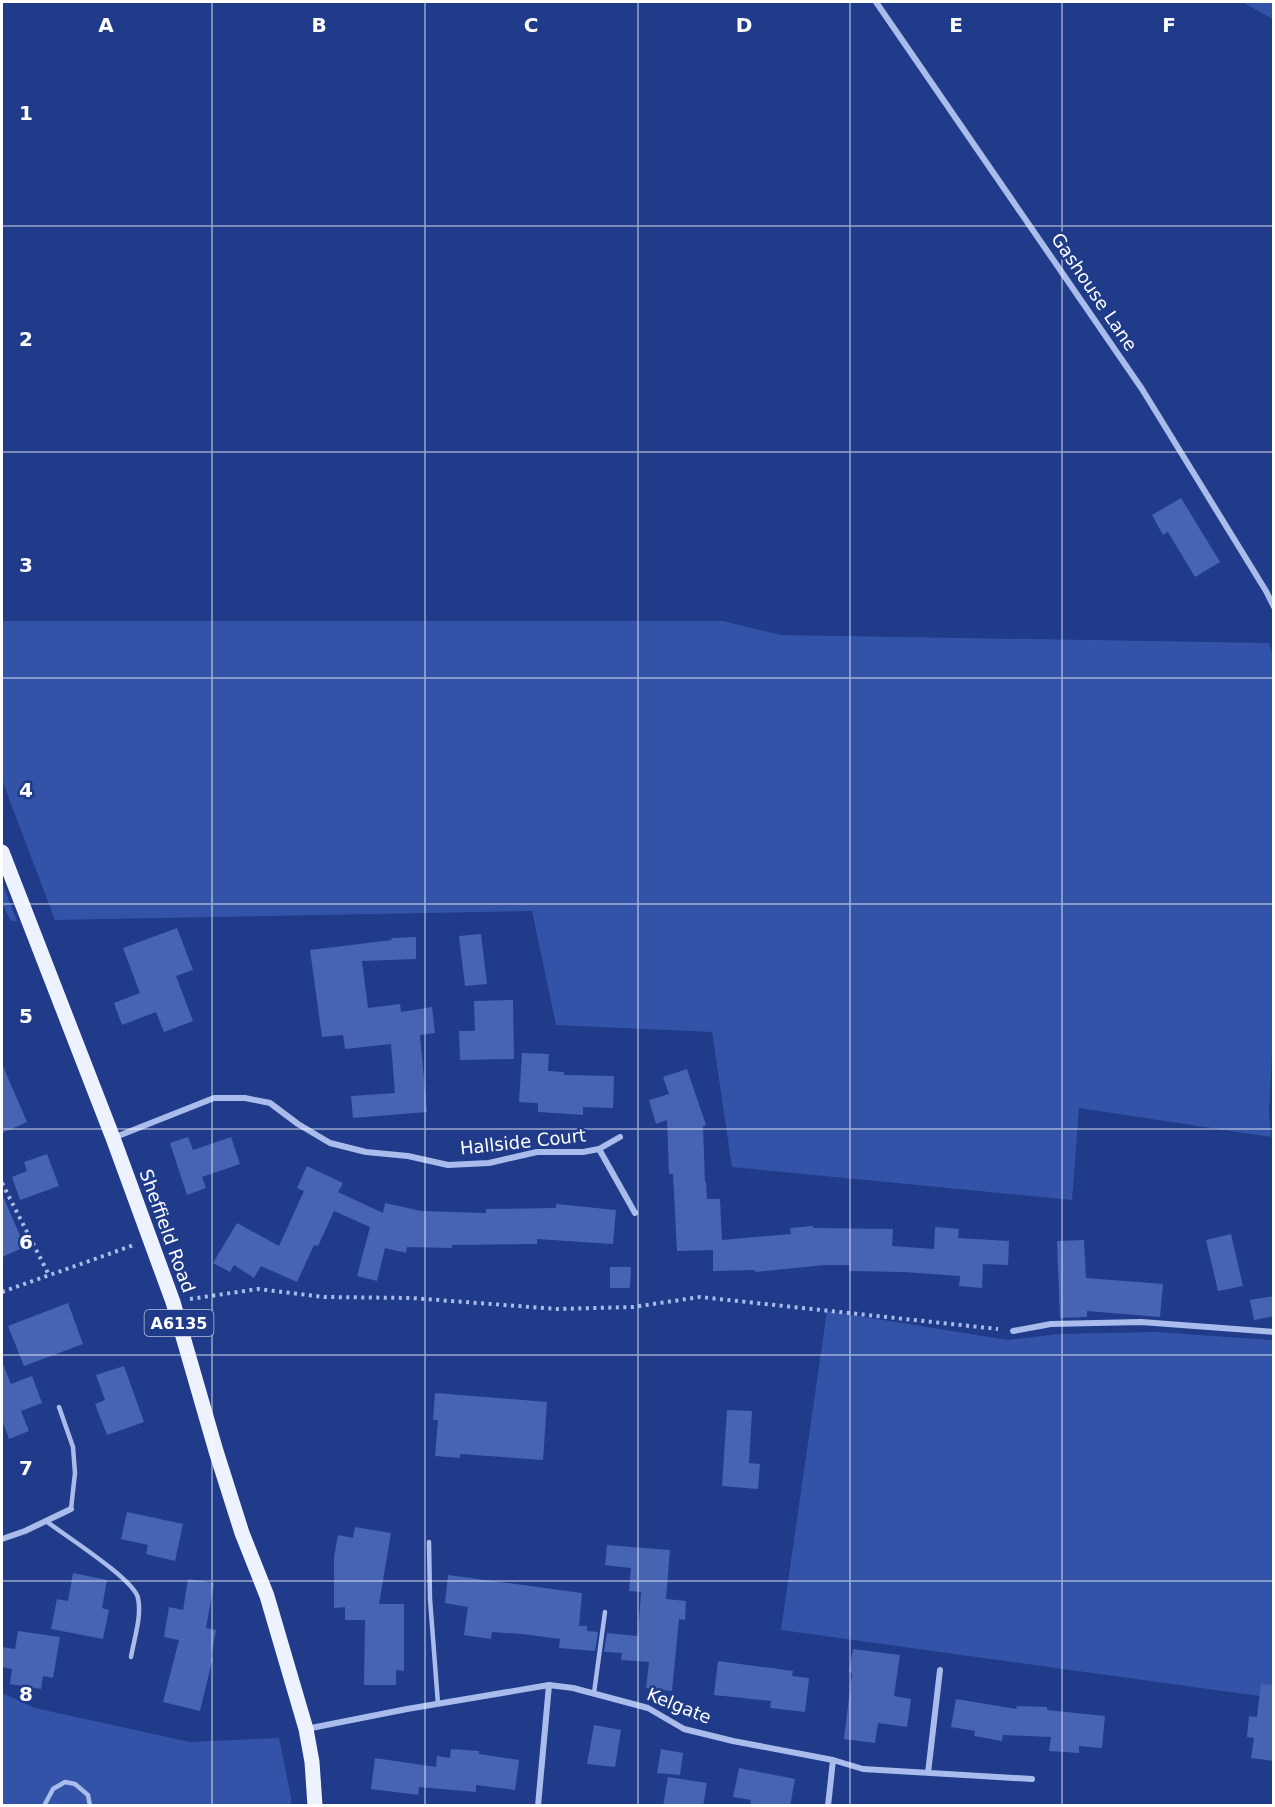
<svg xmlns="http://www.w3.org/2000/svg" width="1275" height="1807" font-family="'DejaVu Sans',sans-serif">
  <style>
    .green { fill: #3253a7 }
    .building { fill: #4764b2 }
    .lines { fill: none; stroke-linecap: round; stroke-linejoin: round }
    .path { stroke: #aabceb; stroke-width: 4; stroke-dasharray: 3 4.5; stroke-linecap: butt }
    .service { stroke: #aabceb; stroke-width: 4.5 }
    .minor { stroke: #aabceb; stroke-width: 6 }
    .primary { stroke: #eef2fe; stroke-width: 15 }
    .grid { fill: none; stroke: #fff; stroke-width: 1.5; stroke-opacity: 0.55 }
    .labels { text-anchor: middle; stroke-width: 5; stroke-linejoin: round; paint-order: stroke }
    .shield { fill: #1f3b89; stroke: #bcc4dc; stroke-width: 1.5 }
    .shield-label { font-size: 16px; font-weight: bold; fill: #fff }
    .street-label { font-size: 18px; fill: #fff; stroke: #1f3b89 }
    .grid-label { font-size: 20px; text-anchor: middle; font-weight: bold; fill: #fff; stroke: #1f3b89; stroke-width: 5; stroke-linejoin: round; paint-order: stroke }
  </style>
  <rect width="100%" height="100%" fill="#1f3b89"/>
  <!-- green -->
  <path class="green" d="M 1242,2 L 1273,2 L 1273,19 Z
    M 2,621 L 723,621 L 781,635 L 1269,643 L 1274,657 L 1274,1018 L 1269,1111 L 1271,1137 L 1079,1108 L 1072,1200 L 732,1167 L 712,1032 L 556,1025 L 532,911 L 55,920 L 2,780 Z
    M 2,882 L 17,921 L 11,921 L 2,904 Z
    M 827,1311 L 1008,1340 L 1059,1334 L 1156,1332 L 1273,1340 L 1273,1698 L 781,1630 Z
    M 2,1693 L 35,1708 L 190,1742 L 279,1738 L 291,1797 L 291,1806 L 2,1806 Z"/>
  <!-- building -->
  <path class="building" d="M 1181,498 L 1220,562 L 1195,577 L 1168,532 L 1163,535 L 1152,515 Z
    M 177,928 L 193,970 L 176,976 L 193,1021 L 164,1032 L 156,1012 L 122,1025 L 114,1003 L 140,993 L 123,948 Z
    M 481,934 L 487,984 L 465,986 L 459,936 Z
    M 416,937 L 416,959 L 362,961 L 368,1008 L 400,1004 L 401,1012 L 432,1007 L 435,1033 L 420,1035 L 427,1112 L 353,1118 L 351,1096 L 395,1093 L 391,1044 L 345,1049 L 343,1035 L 322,1037 L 310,950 L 392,940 L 391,938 Z
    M 513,1000 L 514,1059 L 460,1060 L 459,1031 L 475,1031 L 474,1001 Z
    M 522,1053 L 549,1054 L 548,1071 L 564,1072 L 564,1075 L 614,1076 L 613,1108 L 583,1107 L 583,1115 L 538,1112 L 538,1103 L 519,1102 Z
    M 2,1064 L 27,1122 L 2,1133 Z
    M 687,1069 L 706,1125 L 703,1126 L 705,1182 L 706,1182 L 707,1199 L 720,1199 L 722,1240 L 791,1234 L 790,1228 L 813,1226 L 813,1228 L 893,1229 L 892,1246 L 934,1249 L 935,1227 L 959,1229 L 958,1238 L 1009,1241 L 1008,1265 L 983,1264 L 982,1288 L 959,1286 L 960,1276 L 904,1272 L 849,1271 L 849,1265 L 825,1265 L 755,1272 L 755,1270 L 713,1271 L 713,1250 L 677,1251 L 673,1174 L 669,1174 L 667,1120 L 656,1124 L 649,1100 L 669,1094 L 663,1077 Z
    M 188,1137 L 193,1150 L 231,1137 L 240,1164 L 202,1177 L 206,1188 L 187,1195 L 170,1143 Z
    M 47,1154 L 59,1186 L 20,1200 L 12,1177 L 27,1171 L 24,1162 Z
    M 307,1166 L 343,1183 L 338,1192 L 383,1213 L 385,1203 L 421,1211 L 486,1213 L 486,1209 L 556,1208 L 556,1204 L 616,1210 L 613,1244 L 537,1239 L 537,1244 L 452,1245 L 452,1248 L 407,1247 L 406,1253 L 385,1248 L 377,1281 L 357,1276 L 370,1227 L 334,1211 L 318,1246 L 314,1245 L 297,1282 L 261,1266 L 254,1278 L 234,1265 L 230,1272 L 213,1263 L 237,1223 L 279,1246 L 304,1191 L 297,1188 Z
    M 2,1194 L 25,1247 L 2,1257 Z
    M 1231,1234 L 1243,1286 L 1218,1291 L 1206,1240 Z
    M 1084,1240 L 1086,1278 L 1163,1284 L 1160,1317 L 1087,1311 L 1087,1317 L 1060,1318 L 1057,1241 Z
    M 610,1267 L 631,1267 L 630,1288 L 610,1288 Z
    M 1274,1296 L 1274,1316 L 1254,1320 L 1250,1300 Z
    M 68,1303 L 83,1344 L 24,1366 L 8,1326 Z
    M 2,1364 L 3,1364 L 11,1384 L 32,1376 L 42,1403 L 21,1411 L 29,1431 L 9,1439 L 2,1420 Z
    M 124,1366 L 144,1422 L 107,1435 L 95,1404 L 105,1400 L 96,1375 Z
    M 435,1393 L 547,1402 L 543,1460 L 460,1454 L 460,1458 L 435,1456 L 438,1420 L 433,1420 Z
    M 727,1410 L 752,1411 L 749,1463 L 760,1464 L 758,1489 L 722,1486 Z
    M 127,1512 L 183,1524 L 175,1561 L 146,1554 L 148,1545 L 121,1539 Z
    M 355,1527 L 391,1533 L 379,1604 L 404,1604 L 404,1671 L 396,1670 L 396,1685 L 364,1685 L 365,1620 L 345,1620 L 345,1607 L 334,1608 L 334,1557 L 338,1535 L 353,1538 Z
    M 607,1545 L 670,1550 L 666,1599 L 686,1601 L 685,1620 L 679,1619 L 672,1691 L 646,1688 L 649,1662 L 621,1660 L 622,1653 L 604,1652 L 607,1633 L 638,1636 L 641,1592 L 629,1591 L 631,1568 L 605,1565 Z
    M 73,1573 L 107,1580 L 102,1608 L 109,1610 L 103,1639 L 51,1629 L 57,1599 L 68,1601 Z
    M 448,1575 L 582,1593 L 579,1626 L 587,1626 L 587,1631 L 598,1632 L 595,1651 L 559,1648 L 560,1639 L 522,1634 L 492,1632 L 491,1639 L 464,1635 L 468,1607 L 445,1603 Z
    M 188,1579 L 214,1583 L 206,1628 L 216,1630 L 211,1657 L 213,1657 L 200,1711 L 163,1702 L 179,1640 L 164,1637 L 169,1607 L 183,1610 Z
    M 18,1631 L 60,1637 L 53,1678 L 43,1676 L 41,1689 L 10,1684 L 12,1669 L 2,1667 L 2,1647 L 15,1649 Z
    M 853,1649 L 900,1655 L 894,1696 L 911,1699 L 907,1727 L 878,1723 L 875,1743 L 844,1739 L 852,1673 L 849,1672 Z
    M 718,1661 L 793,1671 L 792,1676 L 809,1678 L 805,1712 L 770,1708 L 771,1701 L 714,1695 Z
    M 1261,1684 L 1274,1685 L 1274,1761 L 1251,1758 L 1254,1738 L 1247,1737 L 1249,1716 L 1257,1717 Z
    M 956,1699 L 1016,1709 L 1017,1706 L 1047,1707 L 1047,1710 L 1105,1716 L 1102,1748 L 1079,1746 L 1079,1753 L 1049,1751 L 1051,1737 L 1003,1735 L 1002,1741 L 974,1736 L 975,1731 L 951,1727 Z
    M 594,1725 L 621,1730 L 615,1767 L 587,1764 Z
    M 451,1749 L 479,1751 L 479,1754 L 519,1760 L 515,1790 L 476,1785 L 476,1792 L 419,1787 L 418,1795 L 371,1789 L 375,1758 L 436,1767 L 437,1756 L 450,1758 Z
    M 661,1749 L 683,1753 L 680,1775 L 657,1773 Z
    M 739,1768 L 795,1779 L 790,1806 L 750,1806 L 751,1800 L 733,1797 Z
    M 668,1777 L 707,1783 L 703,1806 L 663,1806 Z"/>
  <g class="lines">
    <!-- path -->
    <path class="path" d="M 2,1183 L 49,1275
      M 2,1292 L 134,1245
      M 190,1299 L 258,1289 L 324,1297 L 412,1298 L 557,1309 L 633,1307 L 700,1297 L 998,1329"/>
    <!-- service -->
    <path class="service" d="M 59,1407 L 73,1447 L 75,1473 L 71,1509
      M 46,1521 C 64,1535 134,1579 138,1598 C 142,1616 134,1639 131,1657
      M 429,1542 L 430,1599 L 438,1704
      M 594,1693 L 605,1612
      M 44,1806 L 53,1789 L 65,1782 L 75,1784 L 88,1795 L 90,1806"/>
    <!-- minor -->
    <path class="minor" d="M 876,2 L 1142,389 L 1266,591 L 1274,607
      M 113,1138 L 214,1098 L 245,1098 L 270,1103 L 298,1124 L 330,1143 L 366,1152 L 408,1156 L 448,1165 L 489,1163 L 537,1152 L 583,1152 L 599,1149 L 620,1137
      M 599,1149 L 635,1213
      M 1013,1331 L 1051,1324 L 1141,1322 L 1274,1332
      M 2,1539 L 25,1531 L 71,1509
      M 306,1729 L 407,1709 L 549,1685 L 573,1688 L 648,1708 L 684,1729 L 733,1741 L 833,1760 L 863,1769 L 1032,1779
      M 928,1773 L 940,1670
      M 538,1806 L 549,1685
      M 828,1806 L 833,1760"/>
    <!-- primary -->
    <path class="primary" d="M 2,852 L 113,1138 L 173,1302 L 216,1451 L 242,1533 L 267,1596 L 306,1729 L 312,1762 L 315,1806"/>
  </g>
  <!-- grid -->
  <path class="grid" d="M 212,2 L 212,1806M 425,2 L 425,1806M 638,2 L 638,1806M 850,2 L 850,1806M 1062,2 L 1062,1806M 2,226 L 1274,226M 2,452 L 1274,452M 2,678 L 1274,678M 2,904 L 1274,904M 2,1129 L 1274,1129M 2,1355 L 1274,1355M 2,1581 L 1274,1581"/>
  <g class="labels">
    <!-- shield labels -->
    <rect class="shield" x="144.5" y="1310" width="69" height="26" rx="4.5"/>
    <g class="shield-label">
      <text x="179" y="1329">A6135</text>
    </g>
    <!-- street labels -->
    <g class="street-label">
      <text transform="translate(1094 292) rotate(56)" y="6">Gashouse Lane</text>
      <text transform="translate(523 1142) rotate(-6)" y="6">Hallside Court</text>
      <text transform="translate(167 1231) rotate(70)" y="6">Sheffield Road</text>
      <text transform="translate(679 1706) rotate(22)" y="6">Kelgate</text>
    </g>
  </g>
  <g class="grid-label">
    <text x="106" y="32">A</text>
    <text x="319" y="32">B</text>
    <text x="531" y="32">C</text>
    <text x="744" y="32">D</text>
    <text x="956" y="32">E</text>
    <text x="1169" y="32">F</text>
    <text x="26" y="120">1</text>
    <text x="26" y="346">2</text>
    <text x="26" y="572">3</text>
    <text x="26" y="797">4</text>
    <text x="26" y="1023">5</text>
    <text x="26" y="1249">6</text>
    <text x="26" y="1475">7</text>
    <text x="26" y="1701">8</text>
  </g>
  <!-- border -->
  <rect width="1275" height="1807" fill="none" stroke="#ffffff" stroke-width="6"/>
</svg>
